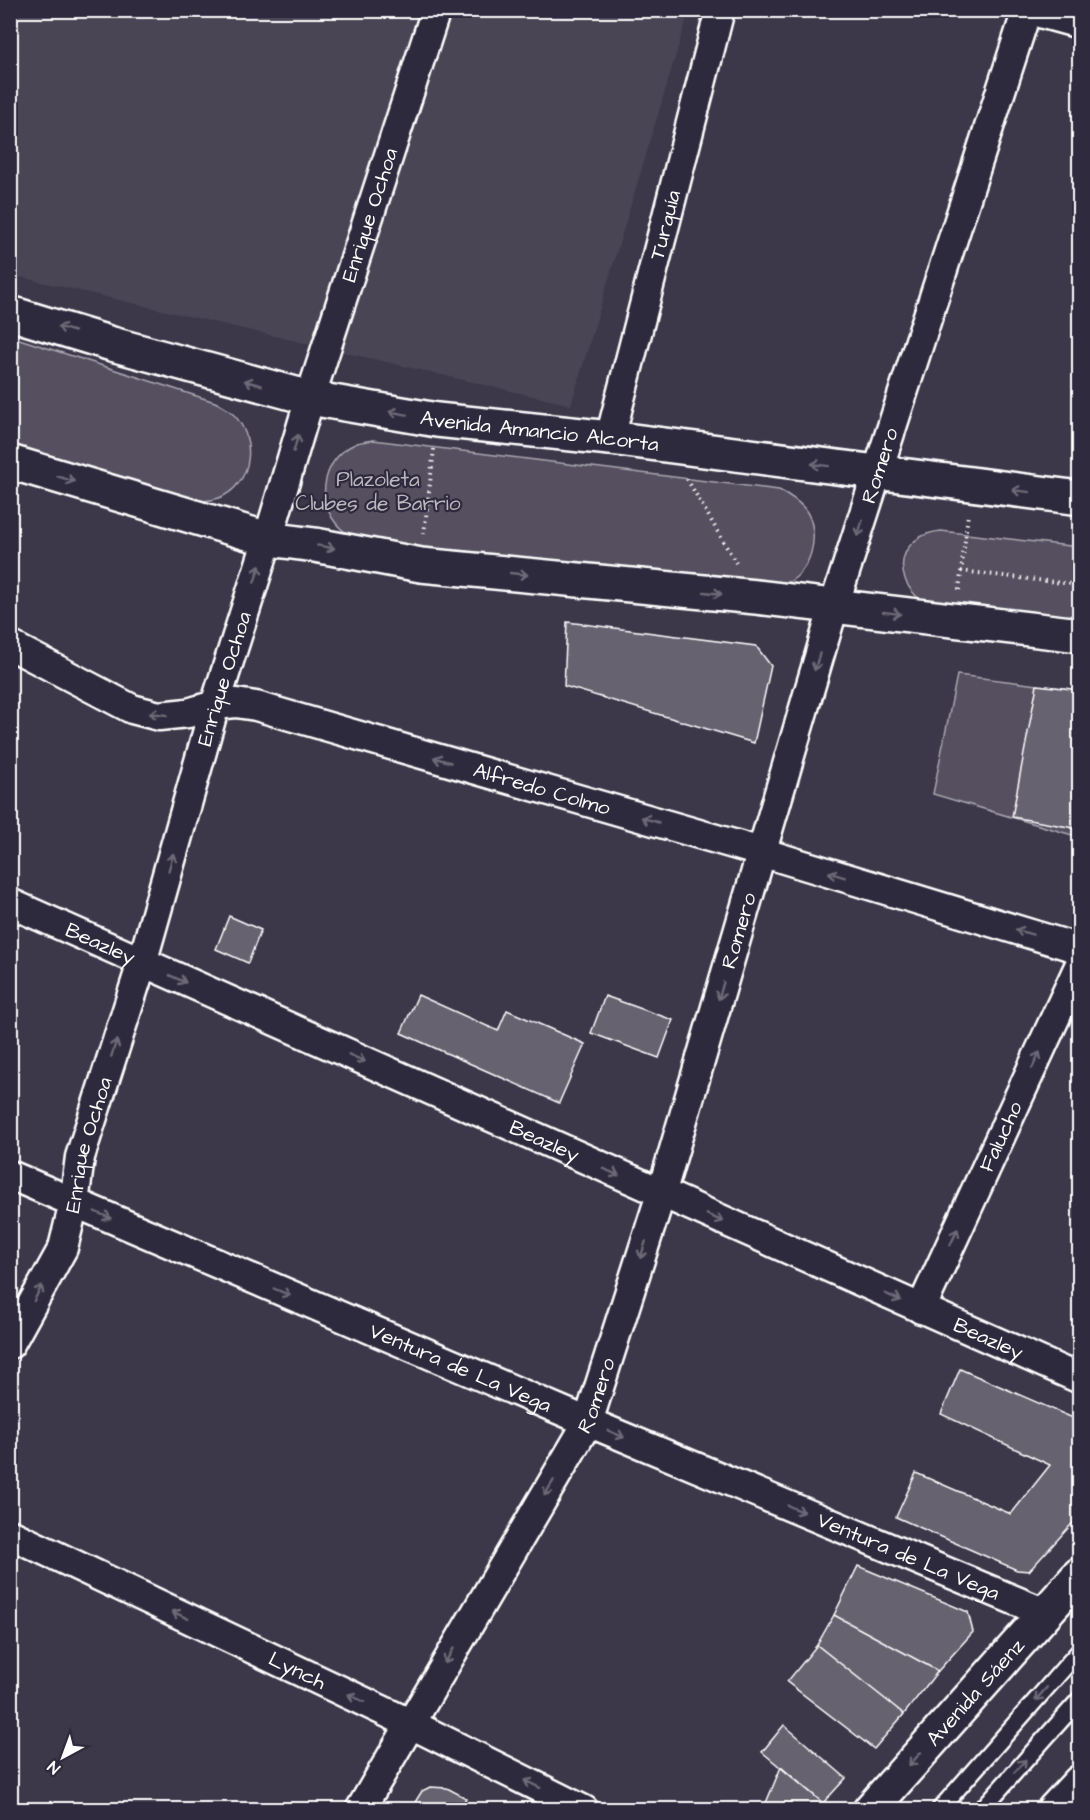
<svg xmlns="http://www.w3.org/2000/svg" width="1090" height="1820" font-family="'Architects Daughter',sans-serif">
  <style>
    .built { fill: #494455 }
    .green { fill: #555060; stroke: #aaa8b0; stroke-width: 1.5 }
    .building { fill: #666270; stroke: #fff; stroke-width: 1.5 }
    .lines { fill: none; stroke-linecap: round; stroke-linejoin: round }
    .lane-casing { stroke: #fff; stroke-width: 20 }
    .street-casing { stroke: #fff; stroke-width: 33 }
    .secondary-casing { stroke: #fff; stroke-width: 38 }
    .path { stroke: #fff; stroke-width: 4; stroke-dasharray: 1.5 4.5; stroke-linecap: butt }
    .lane { stroke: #2f2a3d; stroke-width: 15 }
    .street { stroke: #2f2a3d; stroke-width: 28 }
    .secondary { stroke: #2f2a3d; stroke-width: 33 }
    .oneway { stroke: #6d6a77 }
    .labels { text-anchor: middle; stroke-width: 4.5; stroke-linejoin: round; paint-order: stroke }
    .street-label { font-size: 21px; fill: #fff; stroke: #2f2a3d }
    .park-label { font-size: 21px; fill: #bbb9bf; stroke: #2f2a3d }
  </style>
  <rect width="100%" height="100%" fill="#3c3749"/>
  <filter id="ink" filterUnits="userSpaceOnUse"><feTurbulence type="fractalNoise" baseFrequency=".0167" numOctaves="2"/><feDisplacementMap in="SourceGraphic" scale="12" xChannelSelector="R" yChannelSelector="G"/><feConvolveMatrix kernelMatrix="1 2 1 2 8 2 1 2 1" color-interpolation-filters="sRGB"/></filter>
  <g filter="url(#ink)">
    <!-- built -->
    <path class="built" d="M 11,11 L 689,11 L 571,405 L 11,275 Z"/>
    <!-- green -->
    <path class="green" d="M 10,336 L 215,402 C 220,405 227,408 231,412 C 258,436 254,484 219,498 C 208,502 197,501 186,500 L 11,447 Z
      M 373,440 L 779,490 C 789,495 797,500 805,509 C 822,533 812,574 783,585 C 774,588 760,586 750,587 L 362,540 C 352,536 342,532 335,522 C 315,496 325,457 355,444 C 361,441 368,441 373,440 Z
      M 941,531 L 1079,547 L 1079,623 L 923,602 C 889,576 899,535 941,531 Z
      M 957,675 L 1079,690 L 1079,837 L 933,794 Z"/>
    <!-- building -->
    <path class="building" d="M 567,622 L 756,646 L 771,666 L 754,743 L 564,686 Z
      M 1037,685 L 1080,690 L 1080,829 L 1012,817 Z
      M 229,916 L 261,930 L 248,963 L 216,949 Z
      M 418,995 L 498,1031 L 507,1010 L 585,1044 L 559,1103 L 401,1033 Z
      M 605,996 L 673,1020 L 659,1058 L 591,1033 Z
      M 960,1369 L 1080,1421 L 1080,1515 L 1029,1571 L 1017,1570 L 896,1517 L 916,1473 L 1011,1514 L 1050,1465 L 941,1414 Z
      M 858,1566 L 968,1612 L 973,1632 L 938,1671 L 834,1615 Z
      M 834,1615 L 938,1671 L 904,1714 L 817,1645 Z
      M 817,1645 L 904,1714 L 874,1749 L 787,1682 Z
      M 784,1725 L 846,1778 L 823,1803 L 762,1752 Z
      M 781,1767 L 823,1803 L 817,1810 L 763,1810 Z
      M 430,1787 L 447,1788 L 466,1798 L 459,1810 L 410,1810 L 422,1791 Z"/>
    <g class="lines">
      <!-- lane casing -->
      <g class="lane-casing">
        <path id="lane" d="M 939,1810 L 1080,1650
          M 981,1810 L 1080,1699"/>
      </g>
      <!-- street casing -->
      <g class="street-casing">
        <g id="street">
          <path d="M 1029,10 L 1080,24"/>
          <path id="s1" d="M 610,438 L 720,10"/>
          <path id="s2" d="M 10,645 L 132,709 L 159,716 L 188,713 L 215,705 L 236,703 L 256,706 L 761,852 L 1080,949"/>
          <path id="s3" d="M 10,903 L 1080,1379"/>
          <path id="s4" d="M 10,1175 L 588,1422 L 1045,1613"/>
          <path id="s5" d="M 921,1309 L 1080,964"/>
          <path id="s6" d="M 10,1344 L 63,1248 L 74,1203 L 80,1157 L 142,963 L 215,705 L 268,539 L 310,398 L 436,10"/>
          <path id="s7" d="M 10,1534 L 409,1723 L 584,1810"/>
          <path id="s8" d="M 360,1810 L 588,1422 L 661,1194 L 834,606 L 1027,10"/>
        </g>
      </g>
      <!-- secondary casing -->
      <g class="secondary-casing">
        <g id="secondary">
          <path id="s9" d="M 10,313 L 112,344 L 310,398 L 437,420 L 610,438 L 1080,498"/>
          <path d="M 10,462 L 268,539 L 315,545 L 421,565 L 756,597 L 1080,635"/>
          <path id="s10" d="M 870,1810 L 1080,1574"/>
          <path d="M 1054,1810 L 1080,1782"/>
        </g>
      </g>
      <!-- path -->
      <path class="path" d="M 687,479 L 736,563
        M 424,534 L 434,449
        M 961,571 L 1080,585
        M 959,590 L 968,514"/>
      <!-- lane -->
      <use href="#lane" class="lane"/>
      <!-- street -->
      <use href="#street" class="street"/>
      <!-- secondary -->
      <use href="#secondary" class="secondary"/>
    </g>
    <!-- one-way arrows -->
    <defs><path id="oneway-shaft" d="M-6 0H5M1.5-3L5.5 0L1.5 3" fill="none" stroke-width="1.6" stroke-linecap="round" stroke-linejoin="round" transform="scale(1.5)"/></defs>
    <g class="oneway">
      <use href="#oneway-shaft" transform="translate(66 329) rotate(-163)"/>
      <use href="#oneway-shaft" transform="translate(253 383) rotate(-165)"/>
      <use href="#oneway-shaft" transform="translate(398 413) rotate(-170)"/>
      <use href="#oneway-shaft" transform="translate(296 443) rotate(-74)"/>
      <use href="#oneway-shaft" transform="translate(820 465) rotate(-173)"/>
      <use href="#oneway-shaft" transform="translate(66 479) rotate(17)"/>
      <use href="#oneway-shaft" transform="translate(1021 491) rotate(-173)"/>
      <use href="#oneway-shaft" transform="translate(860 528) rotate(108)"/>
      <use href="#oneway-shaft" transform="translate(326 547) rotate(10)"/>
      <use href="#oneway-shaft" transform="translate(257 574) rotate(-72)"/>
      <use href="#oneway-shaft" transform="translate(519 574) rotate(6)"/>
      <use href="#oneway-shaft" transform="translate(713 593) rotate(6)"/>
      <use href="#oneway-shaft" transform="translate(892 613) rotate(7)"/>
      <use href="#oneway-shaft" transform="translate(817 662) rotate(107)"/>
      <use href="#oneway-shaft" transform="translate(158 714) rotate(-174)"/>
      <use href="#oneway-shaft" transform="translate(442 760) rotate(-164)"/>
      <use href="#oneway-shaft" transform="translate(650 820) rotate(-164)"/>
      <use href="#oneway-shaft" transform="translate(171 862) rotate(-74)"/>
      <use href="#oneway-shaft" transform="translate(837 875) rotate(-163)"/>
      <use href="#oneway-shaft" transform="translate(1024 932) rotate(-163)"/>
      <use href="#oneway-shaft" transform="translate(178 979) rotate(24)"/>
      <use href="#oneway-shaft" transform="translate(721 991) rotate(106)"/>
      <use href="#oneway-shaft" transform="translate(114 1048) rotate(-72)"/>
      <use href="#oneway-shaft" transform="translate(357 1058) rotate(24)"/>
      <use href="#oneway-shaft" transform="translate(1036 1060) rotate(-65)"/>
      <use href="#oneway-shaft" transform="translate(611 1172) rotate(24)"/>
      <use href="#oneway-shaft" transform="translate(103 1215) rotate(23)"/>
      <use href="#oneway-shaft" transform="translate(715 1218) rotate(24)"/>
      <use href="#oneway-shaft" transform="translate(954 1237) rotate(-65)"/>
      <use href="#oneway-shaft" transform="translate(643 1250) rotate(108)"/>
      <use href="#oneway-shaft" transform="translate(282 1292) rotate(23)"/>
      <use href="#oneway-shaft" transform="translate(38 1293) rotate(-62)"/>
      <use href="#oneway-shaft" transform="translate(893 1297) rotate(24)"/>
      <use href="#oneway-shaft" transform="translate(616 1434) rotate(23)"/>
      <use href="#oneway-shaft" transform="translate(549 1488) rotate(121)"/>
      <use href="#oneway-shaft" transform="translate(796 1509) rotate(23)"/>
      <use href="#oneway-shaft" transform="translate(180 1615) rotate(-155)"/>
      <use href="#oneway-shaft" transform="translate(449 1656) rotate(121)"/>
      <use href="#oneway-shaft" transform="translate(1041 1694) rotate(131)"/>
      <use href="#oneway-shaft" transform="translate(356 1698) rotate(-155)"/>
      <use href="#oneway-shaft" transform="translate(915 1759) rotate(132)"/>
      <use href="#oneway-shaft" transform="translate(1020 1766) rotate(-48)"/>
      <use href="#oneway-shaft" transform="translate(532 1784) rotate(-154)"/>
    </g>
  </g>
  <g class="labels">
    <!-- street labels -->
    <g class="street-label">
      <text dy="7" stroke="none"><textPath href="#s6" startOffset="1188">Enrique Ochoa</textPath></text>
      <text dy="7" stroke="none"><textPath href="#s1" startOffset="220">Turquía</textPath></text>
      <text dy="7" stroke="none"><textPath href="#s9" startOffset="544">Avenida Amancio Alcorta</textPath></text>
      <text dy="7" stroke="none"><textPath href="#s8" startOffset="1450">Romero</textPath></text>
      <text dy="7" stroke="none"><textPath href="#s6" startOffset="702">Enrique Ochoa</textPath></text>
      <text dy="7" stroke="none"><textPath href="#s2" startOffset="562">Alfredo Colmo</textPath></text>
      <text dy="7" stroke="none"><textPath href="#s8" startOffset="964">Romero</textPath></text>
      <text dy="7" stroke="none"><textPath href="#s3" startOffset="99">Beazley</textPath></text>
      <text dy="7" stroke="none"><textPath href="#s5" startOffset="190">Falucho</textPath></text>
      <text dy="7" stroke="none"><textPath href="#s3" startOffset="585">Beazley</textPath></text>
      <text dy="7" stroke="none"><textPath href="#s6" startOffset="216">Enrique Ochoa</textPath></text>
      <text dy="7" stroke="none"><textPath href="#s3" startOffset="1071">Beazley</textPath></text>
      <text dy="7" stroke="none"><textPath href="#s4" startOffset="490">Ventura de La Vega</textPath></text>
      <text dy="7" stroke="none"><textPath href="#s8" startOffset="478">Romero</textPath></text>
      <text dy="7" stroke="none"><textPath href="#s4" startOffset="976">Ventura de La Vega</textPath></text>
      <text dy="7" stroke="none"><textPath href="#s7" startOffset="318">Lynch</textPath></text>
      <text dy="7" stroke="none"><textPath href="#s10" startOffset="158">Avenida Sáenz</textPath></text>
    </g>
    <!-- park labels -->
    <g class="park-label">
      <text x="378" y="486">Plazoleta<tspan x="378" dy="24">Clubes de Barrio</tspan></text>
    </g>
  </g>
  <!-- margin -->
  <rect width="1090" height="1820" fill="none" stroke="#2f2a3d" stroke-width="36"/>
  <rect x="18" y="18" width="1054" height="1784" fill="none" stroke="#fff" stroke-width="2" filter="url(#ink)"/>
  <!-- north arrow -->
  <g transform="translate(63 1757) rotate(221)" stroke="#2f2a3d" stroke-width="4.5" paint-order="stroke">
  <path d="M0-4.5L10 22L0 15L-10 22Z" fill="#ffffff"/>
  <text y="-9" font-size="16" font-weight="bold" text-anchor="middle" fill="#ffffff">N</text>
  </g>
</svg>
